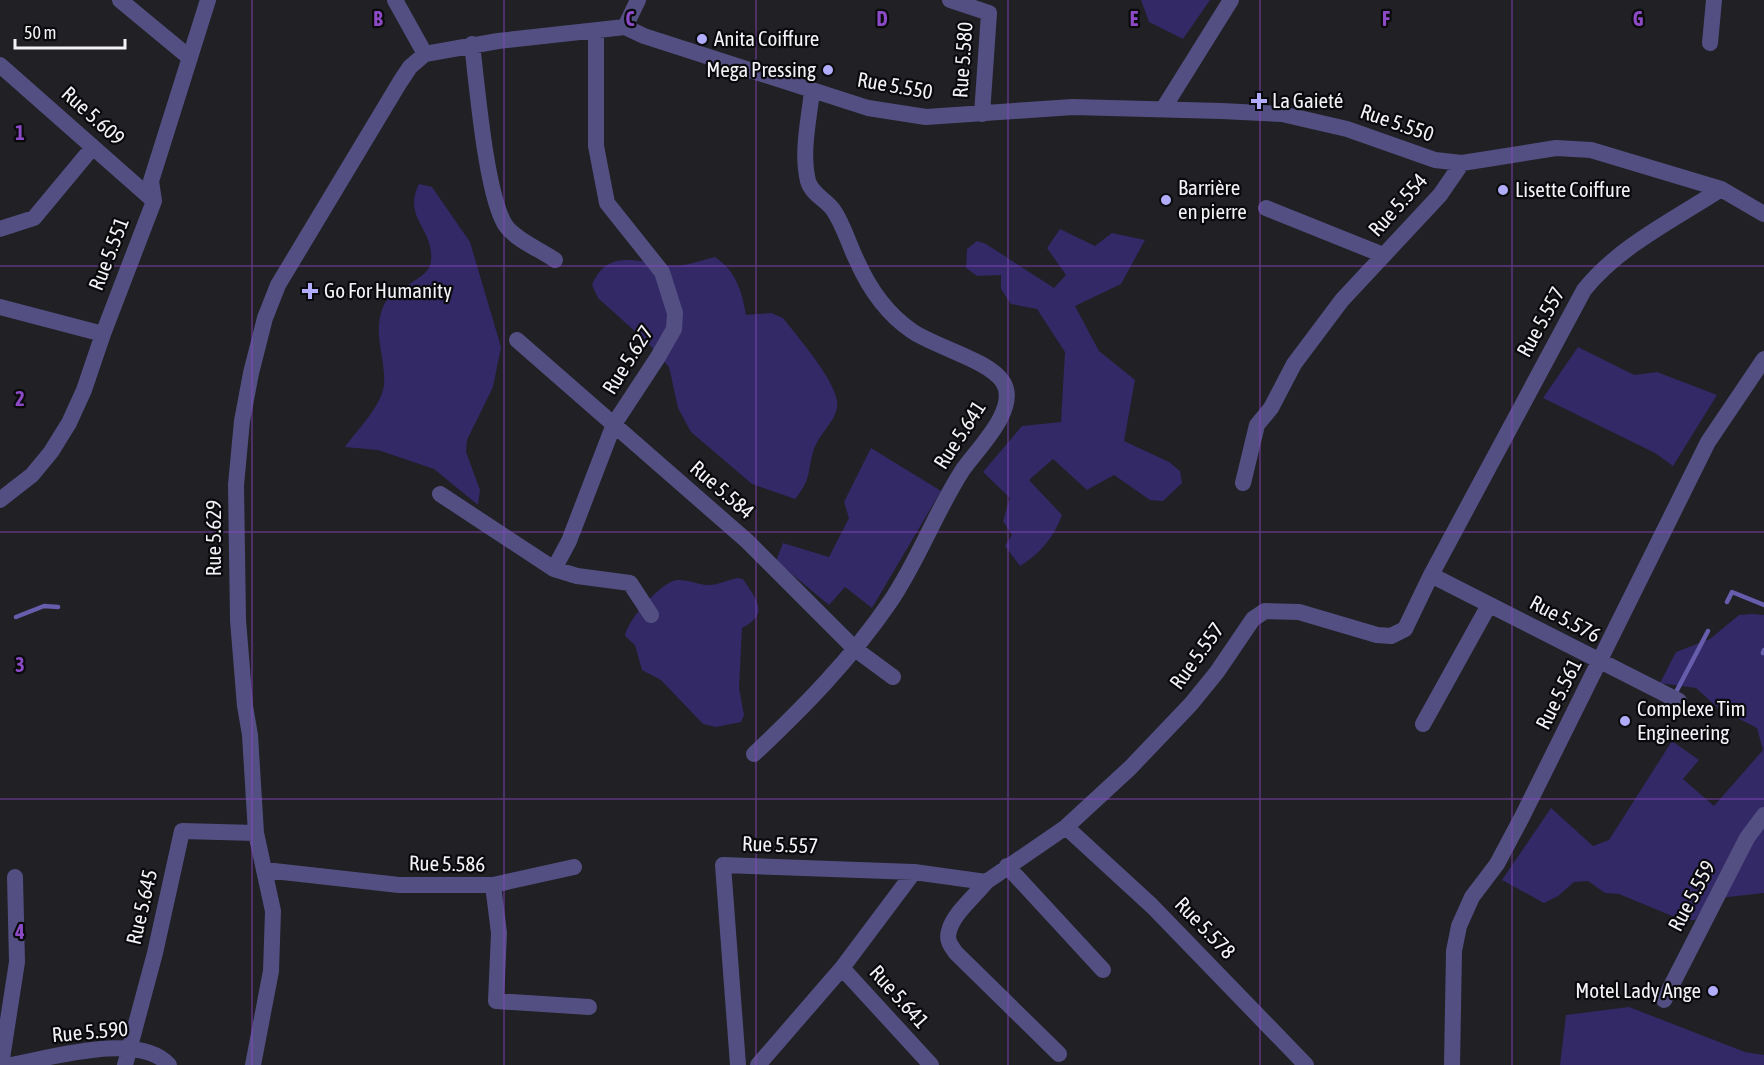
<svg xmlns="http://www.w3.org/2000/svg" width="1764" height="1065" font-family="'Asap Condensed',sans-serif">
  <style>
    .green { fill: #322966 }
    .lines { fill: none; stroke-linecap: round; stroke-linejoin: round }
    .stream { stroke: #665dac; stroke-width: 4.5 }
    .street { stroke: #534f82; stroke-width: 16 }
    .grid { fill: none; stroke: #8d4ac7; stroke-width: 1.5; stroke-opacity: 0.55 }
    .poi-dot { fill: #b1adfa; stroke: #0a0a0c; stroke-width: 2 }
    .labels { text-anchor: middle; stroke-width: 4.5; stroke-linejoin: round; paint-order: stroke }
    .poi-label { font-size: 21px; fill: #f3f3f7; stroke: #0a0a0c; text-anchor: start }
    .street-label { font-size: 21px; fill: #f3f3f7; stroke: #0a0a0c }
    .grid-label { font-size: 20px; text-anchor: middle; font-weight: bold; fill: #8d4ac7; stroke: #0a0a0c; stroke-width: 4.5; stroke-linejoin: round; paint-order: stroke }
  </style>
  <rect width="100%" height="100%" fill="#202025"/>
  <!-- green -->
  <path class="green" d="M 1141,0 L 1210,0 L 1183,39 L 1149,22 Z
    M 419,184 L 432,187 L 470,242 L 501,347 L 493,387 L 467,440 L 466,452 L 480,490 L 478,505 L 434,469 L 378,450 L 345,447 C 357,430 381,407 384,385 C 386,358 372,334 383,307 C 391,286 430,281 431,261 C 434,228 402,218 419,184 Z
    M 1060,229 L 1095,246 L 1112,233 L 1145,240 L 1121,284 L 1075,306 L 1099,351 L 1135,380 L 1124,441 L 1169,462 L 1180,471 L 1182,483 L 1163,501 L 1150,500 L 1114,475 L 1087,490 L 1053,459 L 1029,480 L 1062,515 C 1054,537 1040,554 1020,566 L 1005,546 L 1012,535 L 1003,521 L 1010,498 L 983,472 L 1022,426 L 1061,422 L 1065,352 L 1037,309 L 1011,304 L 1001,289 L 1001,275 L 977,276 L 966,268 L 967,249 L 977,241 L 986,244 L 1054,288 L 1066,275 L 1047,248 Z
    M 715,257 C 736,271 742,291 746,315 L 771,313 L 783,318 C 796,335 842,387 837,408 C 834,423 819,434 814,449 C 807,471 812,479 795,499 L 752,484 L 691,432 L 678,408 L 669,367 L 648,343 L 598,298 L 592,285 C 608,246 642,264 673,266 C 686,266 702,260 715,257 Z
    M 1578,347 L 1634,375 L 1657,372 L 1717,395 L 1673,466 L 1655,453 L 1543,398 Z
    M 871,448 L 941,491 L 872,608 L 845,587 L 829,605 L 776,561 L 783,543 L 829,557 L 849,518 L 844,502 Z
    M 737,578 L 743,579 C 757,601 770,613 742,628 L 739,688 L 744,715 L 741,722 L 716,727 L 703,724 L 661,680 L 642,670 L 635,645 L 625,636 C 627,620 661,582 677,580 C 687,579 699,585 709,585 C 718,585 728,580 737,578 Z
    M 1752,614 L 1764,615 L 1764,893 L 1710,899 L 1695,920 L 1682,920 L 1619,894 L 1605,893 L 1588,881 L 1574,882 L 1558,896 L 1544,903 L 1502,880 L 1551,808 L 1593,846 L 1609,840 L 1672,741 L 1699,760 L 1683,779 L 1714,806 L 1763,750 L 1757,728 L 1718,708 L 1696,688 L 1660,683 L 1676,652 L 1710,639 L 1739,615 Z
    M 1629,1007 L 1745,1052 L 1764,1055 L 1764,1065 L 1560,1065 L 1566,1015 Z"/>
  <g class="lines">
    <!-- stream -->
    <path class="stream" d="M 1727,602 L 1732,592 L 1764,605
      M 16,617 L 44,606 L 58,607
      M 1763,653 L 1764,650
      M 1675,694 L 1708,631"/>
    <!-- street -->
    <path class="street" d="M 120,0 L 190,58
      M 395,0 L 425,54 L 498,41 L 625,27 L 644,36 L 868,108 L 926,117 L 1073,107 L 1221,111 L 1282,114 L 1347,129 L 1435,160 L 1462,163 L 1556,148 L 1591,150 L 1721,189 L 1764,214
      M 950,0 L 989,13 L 982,114
      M 625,27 L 638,0
      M 596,32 L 596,146 L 607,203 L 662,272 L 675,313 L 674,329 L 658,357 L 614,424 L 569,541 L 554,569 L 577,576 L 630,583 L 651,615
      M 1710,43 L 1714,0
      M 472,44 C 477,84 486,197 506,226 C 516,240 541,250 555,260
      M 0,65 L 154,201
      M 1163,109 L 1231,0
      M 1266,208 L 1383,255
      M 0,229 L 34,218 L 93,147
      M 0,307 L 103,334
      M 517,340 L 747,541 L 855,649 L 893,677
      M 1243,483 L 1257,425 L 1271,408 L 1294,364 L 1342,300 L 1440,195 L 1462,163
      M 440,494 L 554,569
      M 0,500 L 32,475 L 51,452 L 69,423 L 84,390 L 103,334 L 154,201 L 151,181 L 208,0
      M 1431,575 L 1679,701
      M 1423,724 L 1489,605
      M 754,754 C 804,707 851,659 890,602 C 918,561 935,513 962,471 C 976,450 1020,409 1003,382 C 989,360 935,347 912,331 C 887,314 869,288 857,261 C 849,245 844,226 834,211 C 827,200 812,195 808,181 C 801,152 809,120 812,91
      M 1066,827 L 1152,906 L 1306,1065
      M 1007,866 L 1103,970
      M 265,870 L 399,885 L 493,885 L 499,933 L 496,1001 L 589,1007
      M 914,872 L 842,968 L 931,1065
      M 986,882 C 975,896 953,914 949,931 C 946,940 951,946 956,953 L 1059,1054
      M 493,885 L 574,867
      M 1664,1000 L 1747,838 L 1764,815
      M 1,1065 L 17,962 L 15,877
      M 11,1065 C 50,1058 139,1031 169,1065
      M 125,1065 L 155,953 L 182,831 L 256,833
      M 253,1065 L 271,971 L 273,911 L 256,833 L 250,735 L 245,706 L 238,620 L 236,485 L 242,421 L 251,373 L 265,318 L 278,285 L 400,82 L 410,67 L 425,54
      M 738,1065 L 723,865 L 914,872 L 986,882 L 1066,827 L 1130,768 L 1191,704 L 1217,672 L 1253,619 L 1265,611 L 1299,612 L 1377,635 L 1391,636 L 1405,629 L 1431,575 L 1584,290 C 1619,246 1675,219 1721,189
      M 758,1065 L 842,968
      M 1452,1065 L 1454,951 L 1459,926 L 1472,897 L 1497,864 L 1522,817 L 1708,442 L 1764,359"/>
  </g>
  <!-- grid -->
  <path class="grid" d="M 252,0 L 252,1065M 504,0 L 504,1065M 756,0 L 756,1065M 1008,0 L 1008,1065M 1260,0 L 1260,1065M 1512,0 L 1512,1065M 0,266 L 1764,266M 0,532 L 1764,532M 0,799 L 1764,799"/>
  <!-- markers -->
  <g class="poi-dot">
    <circle cx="702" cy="39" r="6"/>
    <circle cx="828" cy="70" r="6"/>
    <path d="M1256 92h6v6h6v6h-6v6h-6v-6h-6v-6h6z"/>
    <circle cx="1503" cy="190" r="6"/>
    <circle cx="1166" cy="200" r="6"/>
    <path d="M307 282h6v6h6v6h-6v6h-6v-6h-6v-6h6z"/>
    <circle cx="1625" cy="721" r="6"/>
    <circle cx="1713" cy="991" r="6"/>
  </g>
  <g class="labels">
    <!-- poi labels -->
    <g class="poi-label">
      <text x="714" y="46">Anita Coiffure</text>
      <text x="816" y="77" text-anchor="end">Mega Pressing</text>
      <text x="1272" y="108">La Gaieté</text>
      <text x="1178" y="195">Barrière<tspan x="1178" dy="24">en pierre</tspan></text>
      <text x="1515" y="197">Lisette Coiffure</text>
      <text x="324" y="298">Go For Humanity</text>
      <text x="1637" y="716">Complexe Tim<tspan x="1637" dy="24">Engineering</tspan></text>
      <text x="1701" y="998" text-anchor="end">Motel Lady Ange</text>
    </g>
    <!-- street labels -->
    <g class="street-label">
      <text transform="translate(963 60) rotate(-86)" y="7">Rue 5.580</text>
      <text transform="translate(895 86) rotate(10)" y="7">Rue 5.550</text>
      <text transform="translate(93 116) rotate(42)" y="7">Rue 5.609</text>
      <text transform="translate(1397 123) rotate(19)" y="7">Rue 5.550</text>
      <text transform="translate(1398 205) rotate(-48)" y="7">Rue 5.554</text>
      <text transform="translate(109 254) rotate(-69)" y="7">Rue 5.551</text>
      <text transform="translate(1541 322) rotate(-61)" y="7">Rue 5.557</text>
      <text transform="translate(628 360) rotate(-58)" y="7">Rue 5.627</text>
      <text transform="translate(960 435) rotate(-57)" y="7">Rue 5.641</text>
      <text transform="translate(722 490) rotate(41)" y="7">Rue 5.584</text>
      <text transform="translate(214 538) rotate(-90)" y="7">Rue 5.629</text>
      <text transform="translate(1565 619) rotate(28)" y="7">Rue 5.576</text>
      <text transform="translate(1197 656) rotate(-54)" y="7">Rue 5.557</text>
      <text transform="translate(1559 694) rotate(-63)" y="7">Rue 5.561</text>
      <text transform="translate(780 845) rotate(2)" y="7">Rue 5.557</text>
      <text transform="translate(447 864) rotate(1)" y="7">Rue 5.586</text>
      <text transform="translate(1692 896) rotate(-62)" y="7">Rue 5.559</text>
      <text transform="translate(142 907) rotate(-77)" y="7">Rue 5.645</text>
      <text transform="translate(1205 928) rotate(46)" y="7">Rue 5.578</text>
      <text transform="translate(899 997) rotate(48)" y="7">Rue 5.641</text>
      <text transform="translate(90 1032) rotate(-5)" y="7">Rue 5.590</text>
    </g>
  </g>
  <g class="grid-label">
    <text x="378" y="26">B</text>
    <text x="630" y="26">C</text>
    <text x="882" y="26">D</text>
    <text x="1134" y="26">E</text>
    <text x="1386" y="26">F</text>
    <text x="1638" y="26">G</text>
    <text x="20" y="140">1</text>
    <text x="20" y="406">2</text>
    <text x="20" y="672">3</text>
    <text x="20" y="939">4</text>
  </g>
  <!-- scale -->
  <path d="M15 39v9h110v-9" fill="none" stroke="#f3f3f7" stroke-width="3"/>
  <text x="24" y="39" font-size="18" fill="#f3f3f7" stroke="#0a0a0c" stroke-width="4.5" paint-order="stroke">50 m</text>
</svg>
